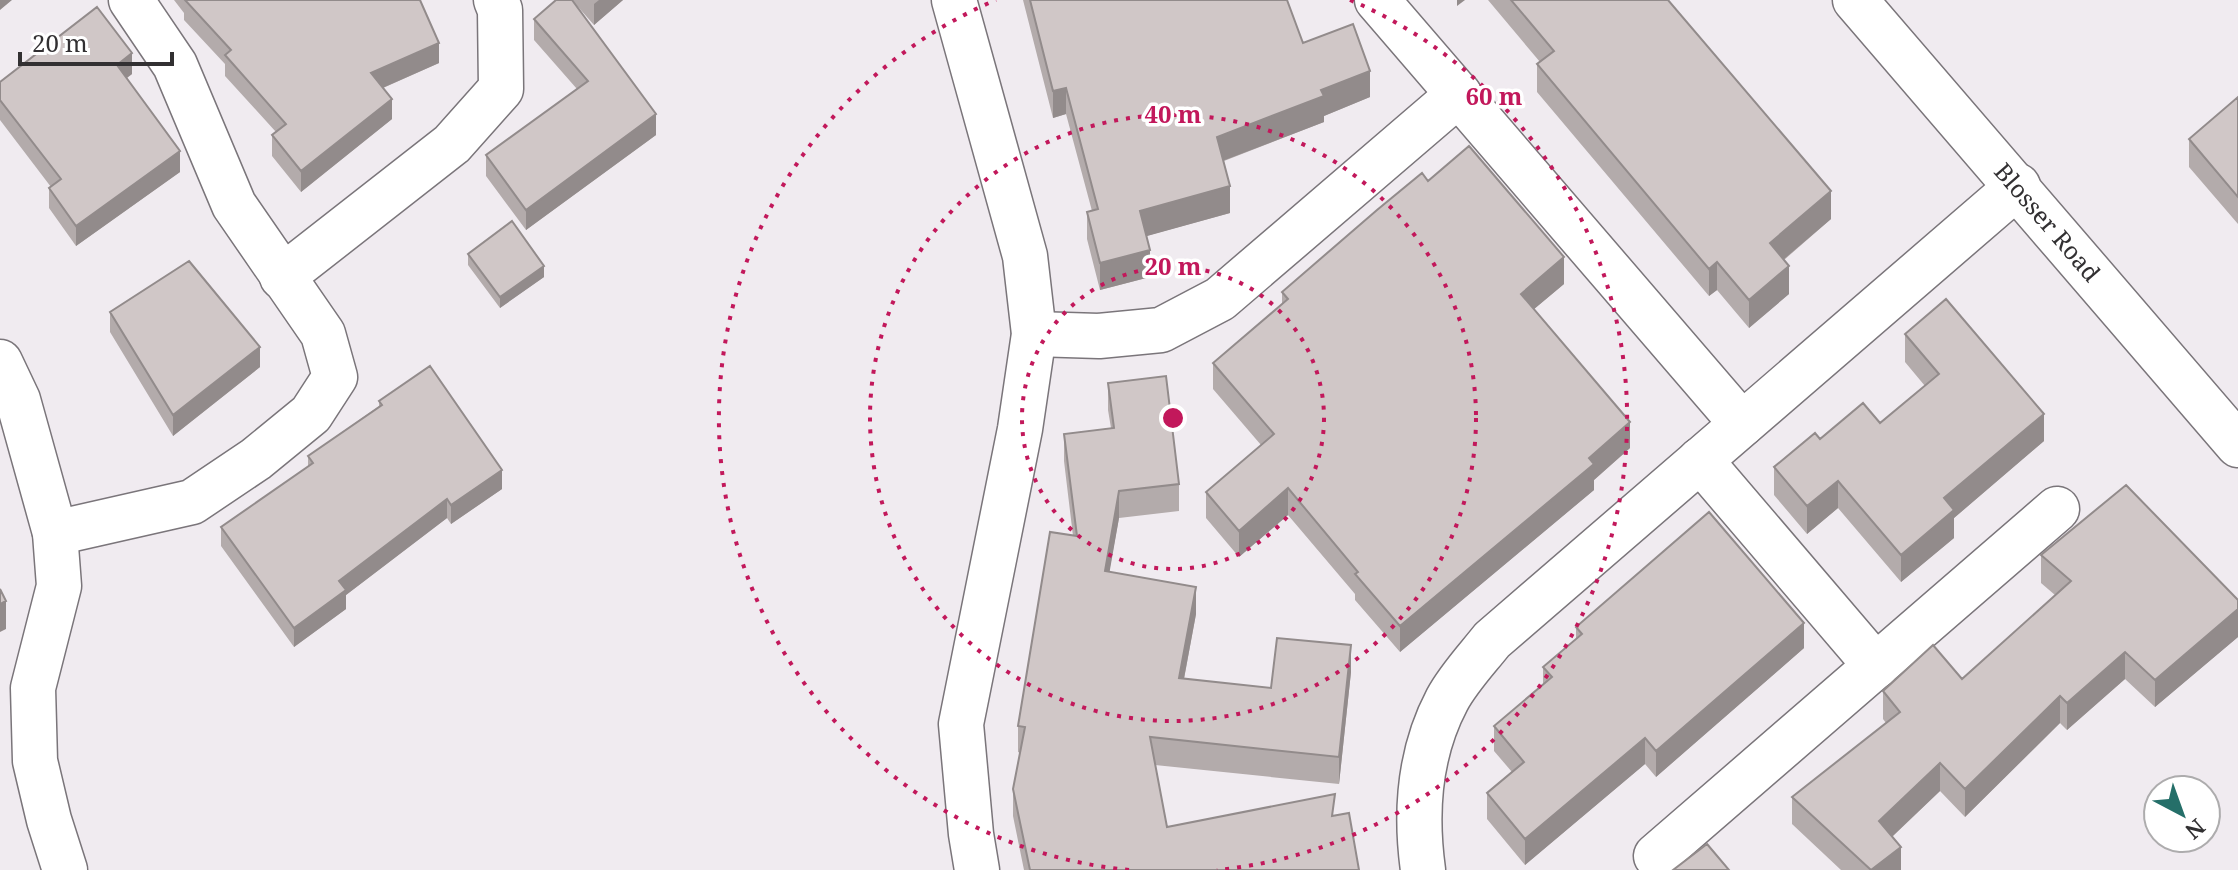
<svg xmlns="http://www.w3.org/2000/svg" width="2238" height="870" font-family="'Noto Serif',serif">
  <style>
    .lines { fill: none; stroke-linecap: round; stroke-linejoin: round }
    .minor-casing { stroke: #7a757a; stroke-width: 47 }
    .minor { stroke: #fff; stroke-width: 44 }
    .wall { fill: #b3abab }
    .shaded-wall { fill: #928b8b }
    .building { fill: #d0c7c7; stroke: #928b8b; stroke-width: 2 }
    .ring { fill: none; stroke: #c2185b; stroke-width: 4; stroke-dasharray: 4 8 }
    .labels { text-anchor: middle; stroke-width: 7; stroke-linejoin: round; paint-order: stroke }
    .street-label { font-size: 24px; fill: #323032; stroke: #fff }
    .centre { fill: #c2185b; stroke: #fff; stroke-width: 4 }
    .ring-label { font-size: 24px; text-anchor: middle; font-weight: bold; fill: #c2185b; stroke: #fff; stroke-width: 7; stroke-linejoin: round; paint-order: stroke }
  </style>
  <rect width="100%" height="100%" fill="#f0ebf0"/>
  <g class="lines">
    <!-- minor casing -->
    <g class="minor-casing">
      <g id="minor">
        <path d="M 954,0 L 1025,256 L 1034,334 L 1020,429 L 961,724 L 971,834 L 977,870"/>
        <path d="M 1377,0 L 1742,424"/>
        <path id="s1" d="M 1855,0 L 2238,445"/>
        <path d="M 282,277 L 452,144 L 501,89 L 500,10 L 496,0"/>
        <path d="M 1034,334 L 1099,336 L 1161,330 L 1220,299 L 1459,94"/>
        <path d="M 0,362 L 18,400 L 55,533 L 59,586 L 33,688 L 35,761 L 49,820 L 65,870"/>
        <path d="M 1700,460 L 1876,666"/>
        <path d="M 55,533 L 192,502 L 256,459 L 311,414 L 335,377 L 323,334 L 234,205 L 175,65 L 131,0"/>
        <path d="M 1656,856 L 2057,509"/>
        <path d="M 1423,870 C 1415,812 1419,753 1447,700 C 1458,679 1477,659 1492,640 L 2018,186"/>
      </g>
    </g>
    <!-- minor -->
    <use href="#minor" class="minor"/>
  </g>
  <!-- wall -->
  <path class="wall" d="M 174,0 L 420,0 L 439,63 L 383,88 L 392,119 L 301,192 L 272,156 L 272,135 L 276,132 L 225,76 L 225,64 L 184,20 L 184,13 Z
    M 556,0 L 623,0 L 594,25 L 572,0 L 656,135 L 526,230 L 486,176 L 486,155 L 577,89 L 534,40 L 534,19 Z
    M 1023,0 L 1287,0 L 1303,43 L 1370,97 L 1324,116 L 1324,122 L 1224,161 L 1230,213 L 1146,236 L 1150,277 L 1100,290 L 1087,239 L 1087,212 L 1092,211 L 1066,114 L 1053,118 Z
    M 1488,0 L 1668,0 L 1831,219 L 1784,260 L 1789,294 L 1749,328 L 1717,290 L 1709,296 L 1537,92 L 1537,64 L 1540,62 Z
    M 132,74 L 127,78 L 180,172 L 76,246 L 49,208 L 49,188 L 51,187 L 0,120 L 0,82 Z
    M 2238,97 L 2238,224 L 2189,167 L 2189,139 Z
    M 1428,181 L 1564,284 L 1534,309 L 1630,448 L 1594,480 L 1594,490 L 1400,652 L 1355,600 L 1355,594 L 1288,515 L 1239,557 L 1206,518 L 1206,492 L 1261,445 L 1213,389 L 1213,363 L 1282,304 L 1282,292 Z
    M 468,254 L 544,277 L 500,308 L 468,265 Z
    M 110,312 L 260,367 L 173,436 L 110,332 Z
    M 1905,334 L 2044,441 L 1954,518 L 1954,538 L 1901,582 L 1838,508 L 1807,534 L 1774,495 L 1774,467 L 1820,439 L 1880,423 L 1925,386 L 1905,362 Z
    M 1108,383 L 1179,484 L 1179,511 L 1119,518 L 1109,572 L 1196,614 L 1184,679 L 1271,688 L 1351,672 L 1339,784 L 1155,765 L 1167,827 L 1335,816 L 1359,870 L 1024,870 L 1013,816 L 1013,789 L 1020,753 L 1018,752 L 1018,726 L 1073,536 L 1064,461 L 1064,434 L 1111,428 L 1108,410 Z
    M 379,401 L 502,489 L 451,524 L 447,518 L 346,595 L 346,609 L 294,647 L 221,546 L 221,527 L 308,467 L 308,456 L 379,406 Z
    M 2041,555 L 2238,600 L 2238,637 L 2155,707 L 2125,679 L 2067,730 L 2060,723 L 1965,817 L 1940,791 L 1892,837 L 1901,870 L 1841,870 L 1792,824 L 1792,797 L 1886,723 L 1883,719 L 1883,691 L 1962,679 L 2055,595 L 2041,583 Z
    M 1576,627 L 1804,648 L 1656,777 L 1645,764 L 1525,865 L 1487,819 L 1487,793 L 1512,772 L 1494,751 L 1494,726 L 1543,684 L 1543,667 L 1576,639 Z"/>
  <!-- shaded-wall -->
  <path class="shaded-wall" d="M 0,0 L 12,0 L 0,10 Z
    M 599,0 L 623,0 L 594,25 L 594,4 Z
    M 1457,0 L 1465,0 L 1457,6 Z
    M 439,43 L 439,63 L 371,93 L 371,73 Z
    M 132,53 L 132,74 L 117,85 L 117,65 Z
    M 1370,71 L 1370,97 L 1324,116 L 1324,122 L 1217,163 L 1217,137 L 1321,90 Z
    M 1066,88 L 1066,114 L 1053,118 L 1053,91 Z
    M 392,99 L 392,119 L 301,192 L 301,171 Z
    M 656,114 L 656,135 L 526,230 L 526,210 Z
    M 180,151 L 180,172 L 76,246 L 76,226 Z
    M 1230,186 L 1230,213 L 1140,238 L 1140,211 Z
    M 1831,191 L 1831,219 L 1770,271 L 1770,243 Z
    M 1150,250 L 1150,277 L 1100,290 L 1100,263 Z
    M 1564,257 L 1564,284 L 1521,320 L 1521,294 Z
    M 1717,262 L 1717,290 L 1709,296 L 1709,269 Z
    M 544,266 L 544,277 L 500,308 L 500,297 Z
    M 1789,266 L 1789,294 L 1749,328 L 1749,300 Z
    M 260,347 L 260,367 L 173,436 L 173,415 Z
    M 2044,414 L 2044,441 L 1954,518 L 1954,538 L 1901,582 L 1901,555 L 1944,498 Z
    M 1630,422 L 1630,448 L 1594,480 L 1594,490 L 1400,652 L 1400,626 Z
    M 502,470 L 502,489 L 451,524 L 451,505 Z
    M 1838,481 L 1838,508 L 1807,534 L 1807,506 Z
    M 1288,488 L 1288,515 L 1239,557 L 1239,531 Z
    M 1119,491 L 1119,518 L 1105,598 L 1105,571 Z
    M 447,499 L 447,518 L 346,595 L 346,609 L 294,647 L 294,628 L 339,581 Z
    M 1196,587 L 1196,614 L 1179,705 L 1179,678 Z
    M 6,601 L 6,629 L 0,632 L 0,604 Z
    M 2238,609 L 2238,637 L 2155,707 L 2155,680 Z
    M 1804,623 L 1804,648 L 1656,777 L 1656,751 Z
    M 1351,645 L 1351,672 L 1339,784 L 1339,757 Z
    M 2125,652 L 2125,679 L 2067,730 L 2067,703 Z
    M 2060,696 L 2060,723 L 1965,817 L 1965,789 Z
    M 1645,738 L 1645,764 L 1525,865 L 1525,839 Z
    M 1940,763 L 1940,791 L 1879,849 L 1879,821 Z
    M 1901,847 L 1901,870 L 1872,870 Z"/>
  <!-- building -->
  <path class="building" d="M 185,0 L 420,0 L 439,43 L 371,73 L 392,99 L 301,171 L 272,135 L 286,124 L 225,55 L 231,50 Z
    M 556,0 L 572,0 L 656,114 L 526,210 L 486,155 L 588,81 L 534,19 Z
    M 1030,0 L 1287,0 L 1303,43 L 1353,24 L 1370,71 L 1321,90 L 1324,96 L 1217,137 L 1230,186 L 1140,211 L 1150,250 L 1100,263 L 1087,212 L 1098,209 L 1066,88 L 1053,91 Z
    M 1511,0 L 1668,0 L 1831,191 L 1770,243 L 1789,266 L 1749,300 L 1717,262 L 1709,269 L 1537,64 L 1554,51 Z
    M 97,7 L 132,53 L 117,65 L 180,151 L 76,226 L 49,188 L 61,179 L 0,100 L 0,82 Z
    M 2238,97 L 2238,197 L 2189,139 Z
    M 1469,146 L 1564,257 L 1521,294 L 1630,422 L 1589,458 L 1594,464 L 1400,626 L 1355,574 L 1358,572 L 1288,488 L 1239,531 L 1206,492 L 1274,434 L 1213,363 L 1288,299 L 1282,292 L 1377,210 L 1422,173 L 1428,181 Z
    M 512,221 L 544,266 L 500,297 L 468,254 Z
    M 189,261 L 260,347 L 173,415 L 110,312 Z
    M 1946,299 L 2044,414 L 1944,498 L 1954,510 L 1901,555 L 1838,481 L 1807,506 L 1774,467 L 1815,433 L 1820,439 L 1863,403 L 1880,423 L 1939,374 L 1905,334 Z
    M 430,366 L 502,470 L 451,505 L 447,499 L 339,581 L 346,590 L 294,628 L 221,527 L 313,463 L 308,456 L 382,405 L 379,401 Z
    M 1166,376 L 1179,484 L 1119,491 L 1105,571 L 1196,587 L 1179,678 L 1271,688 L 1277,638 L 1351,645 L 1339,757 L 1150,737 L 1167,827 L 1335,794 L 1332,816 L 1349,813 L 1359,870 L 1030,870 L 1013,789 L 1025,727 L 1018,726 L 1050,532 L 1077,536 L 1064,434 L 1114,428 L 1108,383 Z
    M 2126,485 L 2238,600 L 2238,609 L 2155,680 L 2125,652 L 2067,703 L 2060,696 L 1965,789 L 1940,763 L 1879,821 L 1901,847 L 1871,870 L 1792,797 L 1900,712 L 1883,691 L 1933,645 L 1962,679 L 2071,581 L 2041,555 Z
    M 1709,512 L 1804,623 L 1656,751 L 1645,738 L 1525,839 L 1487,793 L 1524,762 L 1494,726 L 1552,677 L 1543,667 L 1582,634 L 1576,627 Z
    M 0,589 L 6,601 L 0,604 Z
    M 1707,844 L 1729,870 L 1673,870 Z"/>
  <!-- distance rings -->
  <g class="ring">
    <circle cx="1173" cy="418" r="151"/>
    <circle cx="1173" cy="418" r="303"/>
    <path d="M1129 870A454 454 0 0 1 996 0M1350 0A454 454 0 0 1 1217 870"/>
  </g>
  <g class="labels">
    <!-- street labels -->
    <g class="street-label">
      <text dy="8" stroke="none"><textPath href="#s1" startOffset="294">Blosser Road</textPath></text>
    </g>
  </g>
  <circle cx="1173" cy="418" r="12" class="centre"/>
  <g class="ring-label">
    <text x="1494" y="105">60 m</text>
    <text x="1173" y="123">40 m</text>
    <text x="1173" y="275">20 m</text>
  </g>
  <!-- north arrow -->
  <g transform="translate(2182 814) rotate(139)"><circle r="38" fill="#ffffff" stroke="#adacad" stroke-width="2"/>
  <path d="M0-6L14 30L0 20L-14 30Z" fill="#256f69"/>
  <text y="-12" font-size="22" font-weight="bold" text-anchor="middle" fill="#323032">N</text>
  </g>
  <!-- scale -->
  <path d="M20 52v12h152v-12" fill="none" stroke="#323032" stroke-width="4"/>
  <text x="32" y="52" font-size="24" fill="#323032" stroke="#ffffff" stroke-width="6" paint-order="stroke">20 m</text>
</svg>
